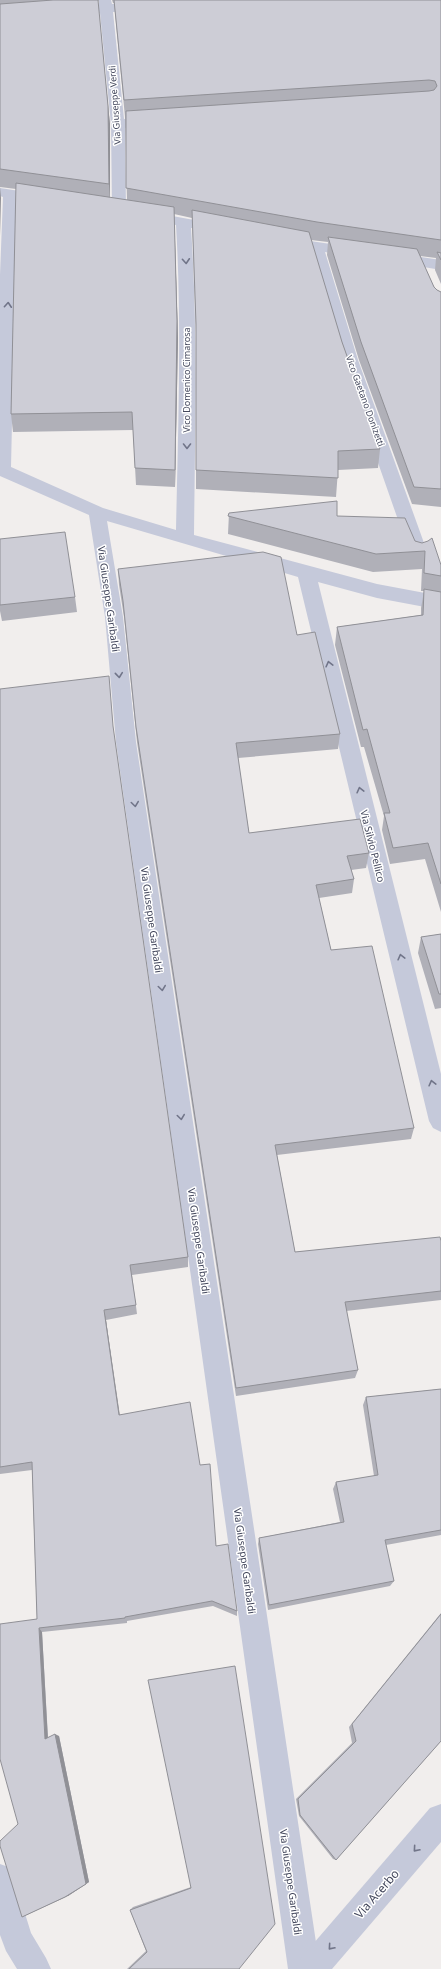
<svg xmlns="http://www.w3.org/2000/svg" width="441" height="1969" font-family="'Noto Sans',sans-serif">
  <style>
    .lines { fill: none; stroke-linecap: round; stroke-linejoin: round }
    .minor { fill: #c5c9da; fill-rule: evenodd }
    .tertiary { fill: #c5c9da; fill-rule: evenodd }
    .wall { fill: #b0b0b8 }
    .shaded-wall { fill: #909096 }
    .building { fill: #cdcdd6; stroke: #909096 }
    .oneway { stroke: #717589 }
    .labels { text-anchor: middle; stroke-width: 3; stroke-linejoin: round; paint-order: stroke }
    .far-street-label { font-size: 9px; fill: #44485d; stroke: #fff }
    .street-label { font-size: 10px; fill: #44485d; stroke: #fff }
    .near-street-label { font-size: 12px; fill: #44485d; stroke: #fff }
  </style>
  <rect width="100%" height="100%" fill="#f1eeed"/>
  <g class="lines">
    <!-- minor -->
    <path class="minor" d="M 99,0 L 111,0 L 112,4 L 144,2 L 150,6 L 144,10 L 113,12 L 124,119 L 155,117 L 160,118 L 162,121 L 160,124 L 125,128 L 126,210 L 124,213 L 114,213 L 112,210 L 111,124 L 100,13 L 69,15 L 63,11 L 69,7 L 99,5 Z
      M 0,188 L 46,195 L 51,196 L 53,199 L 51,202 L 46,203 L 17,199 L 11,467 L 103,508 L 176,530 C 178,428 182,326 176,225 L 140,218 L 138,215 L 140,212 L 145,211 L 227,226 L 229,229 L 227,232 L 222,233 L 191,228 C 198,330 195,432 194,535 L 377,584 L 441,596 L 441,610 L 377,598 L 318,582 L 441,1074 L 441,1132 L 433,1128 L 429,1121 L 298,577 L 107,521 L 123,617 L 136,742 L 320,1969 L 288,1969 L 116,742 L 105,617 L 89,515 L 0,476 L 0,275 L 3,197 L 0,196 Z
      M 283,237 L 358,248 L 363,250 L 366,253 L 363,256 L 358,258 L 325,252 L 358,360 L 428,554 L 425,558 L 419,560 L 413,558 L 410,554 L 342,360 L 309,250 L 278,244 L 276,241 L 278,238 Z
      M 394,253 L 441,260 L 441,270 L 389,261 L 386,258 L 389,255 Z
      M 0,1864 L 11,1868 L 31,1933 L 46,1958 L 51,1969 L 17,1969 L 6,1951 L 0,1935 Z"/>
    <!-- tertiary -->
    <path class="tertiary" d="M 441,1804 L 441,1842 L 332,1969 L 296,1969 L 301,1958 L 430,1808 Z"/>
  </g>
  <!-- wall -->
  <path class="wall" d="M 0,0 L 99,0 L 98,2 L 110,124 L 110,198 L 127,200 L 125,117 L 114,3 L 113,3 L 112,0 L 441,0 L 441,284 L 435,270 L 436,258 L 420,256 L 434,287 L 437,290 L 441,292 L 441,507 L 412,504 L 359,360 L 327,255 L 328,242 L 311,240 L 342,342 L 380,449 L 378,468 L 338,470 L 336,497 L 196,489 L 196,333 L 192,218 L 174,214 L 178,339 L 175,487 L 136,485 L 133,430 L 13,432 L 11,414 L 16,189 L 0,187 Z
    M 229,513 L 337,516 L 415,541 L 441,565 L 441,912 L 425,859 L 390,864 L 382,830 L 384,816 L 364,747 L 361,747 L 335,645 L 337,627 L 421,615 L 421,608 L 424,591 L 421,591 L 422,569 L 373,572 L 228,534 Z
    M 0,539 L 75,597 L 77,612 L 2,621 L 0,611 Z
    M 118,569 L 297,635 L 340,734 L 338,749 L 238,758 L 249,833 L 369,853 L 366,868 L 351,870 L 354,879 L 352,893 L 319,898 L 331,950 L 414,1128 L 411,1139 L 277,1155 L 295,1252 L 441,1241 L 441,1300 L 346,1311 L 358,1370 L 355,1378 L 236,1396 L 137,742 L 124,617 L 119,585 Z
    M 0,689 L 113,729 L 188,1257 L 188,1267 L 132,1275 L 137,1314 L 106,1320 L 119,1415 L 200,1465 L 216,1546 L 237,1611 L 237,1616 L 213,1606 L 127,1621 L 127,1623 L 42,1632 L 48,1737 L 59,1736 L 89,1882 L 68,1896 L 18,1824 L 37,1619 L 32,1470 L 0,1474 Z
    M 441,934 L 441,1008 L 435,1009 L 418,953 L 421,937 Z
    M 441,1389 L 441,1535 L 386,1545 L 394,1581 L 390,1586 L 268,1610 L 258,1544 L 259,1538 L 340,1522 L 333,1489 L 336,1482 L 374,1476 L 363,1405 L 366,1397 Z
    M 441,1613 L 441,1741 L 336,1860 L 333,1859 L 299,1816 L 296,1799 L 352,1743 L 349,1727 Z
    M 191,1887 L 239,1969 L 127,1969 L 146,1951 L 130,1910 L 133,1907 Z"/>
  <!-- shaded-wall -->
  <path class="shaded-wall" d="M 108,106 L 110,124 L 110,202 L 109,184 Z
    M 0,187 L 1,198 L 0,236 Z
    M 174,207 L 178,339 L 175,487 L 175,470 Z
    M 104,1310 L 106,1320 L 121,1423 L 119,1415 Z
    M 39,1628 L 42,1632 L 48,1741 L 45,1739 Z
    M 55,1734 L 59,1736 L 89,1882 L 68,1896 L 22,1917 Z"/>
  <!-- building -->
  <path class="building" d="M 53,0 L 98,0 L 108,106 L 109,184 L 0,169 L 0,4 Z
    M 114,0 L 441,0 L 441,240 L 317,222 L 126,188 L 126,111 L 429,91 L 434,90 L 437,86 L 435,81 L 429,80 L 124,100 Z
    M 16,183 L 174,207 L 177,321 L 175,470 L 135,468 L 132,412 L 11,414 Z
    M 192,210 L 309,232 L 342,342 L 380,449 L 338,451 L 338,478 L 196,470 L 196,324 Z
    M 328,237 L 417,249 L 434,287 L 437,290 L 441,292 L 441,489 L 414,487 L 361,342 Z
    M 437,252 L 441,253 L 441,260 Z
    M 337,501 L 337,516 L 405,518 L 415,541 L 422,543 L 428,541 L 432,538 L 441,565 L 441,576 L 424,573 L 425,551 L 376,554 L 228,516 L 229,513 Z
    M 65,532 L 75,597 L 0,605 L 0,539 Z
    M 263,552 L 281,557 L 297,635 L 315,632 L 340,734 L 236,743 L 249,833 L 360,819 L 369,853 L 347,856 L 354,879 L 316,885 L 331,950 L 372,946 L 414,1128 L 275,1145 L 295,1252 L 440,1237 L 441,1241 L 441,1291 L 345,1302 L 358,1370 L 236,1388 L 136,727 L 123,601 L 118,569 Z
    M 424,589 L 441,592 L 441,884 L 428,843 L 393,848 L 384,813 L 390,813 L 367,729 L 363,730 L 337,627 L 423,615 Z
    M 109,676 L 113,726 L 188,1257 L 130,1265 L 136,1305 L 104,1310 L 119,1415 L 190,1402 L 200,1465 L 210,1464 L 216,1546 L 228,1544 L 237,1611 L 212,1601 L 125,1617 L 125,1618 L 39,1628 L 45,1739 L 55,1734 L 86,1884 L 65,1897 L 22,1917 L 0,1846 L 0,1841 L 18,1824 L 0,1759 L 0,1624 L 37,1619 L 32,1462 L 0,1467 L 0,689 Z
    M 441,934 L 441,994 L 439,994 L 421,937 Z
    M 441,1389 L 441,1530 L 385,1540 L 394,1581 L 269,1605 L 259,1538 L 344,1522 L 336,1482 L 378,1475 L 366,1397 Z
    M 441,1614 L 441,1741 L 336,1860 L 300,1815 L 298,1799 L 356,1741 L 352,1724 Z
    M 235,1666 L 275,1924 L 239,1969 L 129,1969 L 147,1952 L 130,1910 L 191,1888 L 148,1680 Z"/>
  <!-- one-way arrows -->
  <defs><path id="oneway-chevron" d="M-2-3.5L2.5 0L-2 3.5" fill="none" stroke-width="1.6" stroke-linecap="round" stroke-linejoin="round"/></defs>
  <g class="oneway">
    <use href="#oneway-chevron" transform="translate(186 261) rotate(86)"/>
    <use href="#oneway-chevron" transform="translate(8 305) rotate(-86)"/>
    <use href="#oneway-chevron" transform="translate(187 446) rotate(90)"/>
    <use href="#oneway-chevron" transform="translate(329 664) rotate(-104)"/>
    <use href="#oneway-chevron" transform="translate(119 675) rotate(84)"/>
    <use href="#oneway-chevron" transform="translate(360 790) rotate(-104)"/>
    <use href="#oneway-chevron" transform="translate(135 804) rotate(82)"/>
    <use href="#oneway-chevron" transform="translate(401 957) rotate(-104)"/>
    <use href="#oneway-chevron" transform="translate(162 988) rotate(82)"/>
    <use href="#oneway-chevron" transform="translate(432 1083) rotate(-104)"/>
    <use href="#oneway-chevron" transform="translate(181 1117) rotate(82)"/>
    <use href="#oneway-chevron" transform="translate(416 1849) rotate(131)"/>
    <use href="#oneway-chevron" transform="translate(331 1947) rotate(131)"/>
  </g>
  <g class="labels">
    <!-- far-street labels -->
    <g class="far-street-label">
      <text transform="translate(115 105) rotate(-94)" y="3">Via Giuseppe Verdi</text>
      <text transform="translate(187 380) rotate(-90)" y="3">Vico Domenico Cimarosa</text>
      <text transform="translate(365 401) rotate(70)" y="3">Vico Gaetano Donizetti</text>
    </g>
    <!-- street labels -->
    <g class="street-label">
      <text transform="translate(109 599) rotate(82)" y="4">Via Giuseppe Garibaldi</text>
      <text transform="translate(373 846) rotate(76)" y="4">Via Silvio Pellico</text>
      <text transform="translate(152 920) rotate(82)" y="4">Via Giuseppe Garibaldi</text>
      <text transform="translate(199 1241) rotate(82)" y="4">Via Giuseppe Garibaldi</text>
      <text transform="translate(245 1561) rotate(82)" y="4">Via Giuseppe Garibaldi</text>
      <text transform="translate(291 1882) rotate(82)" y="4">Via Giuseppe Garibaldi</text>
    </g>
    <!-- near-street labels -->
    <g class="near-street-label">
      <text transform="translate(377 1894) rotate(-49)" y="4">Via Acerbo</text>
    </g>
  </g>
</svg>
